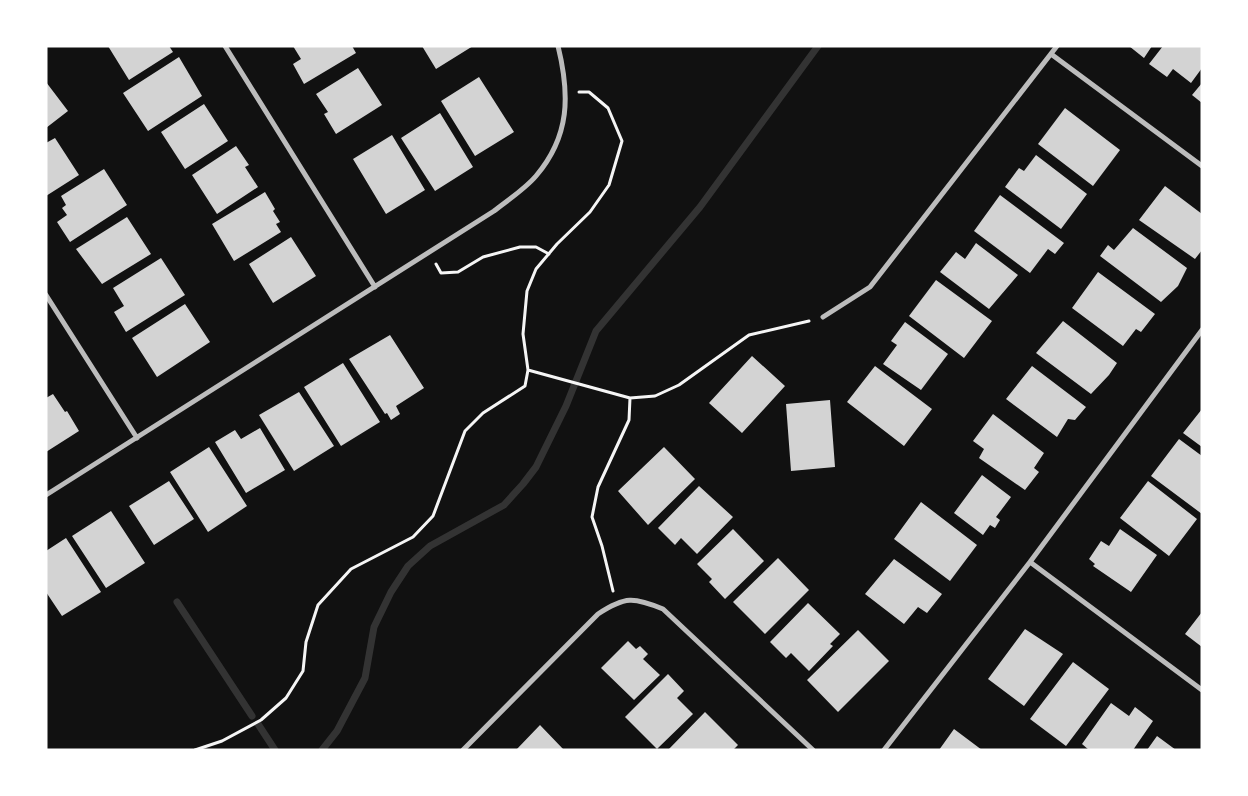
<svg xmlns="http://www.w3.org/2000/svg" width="1248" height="796" font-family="'Alegreya Sans',sans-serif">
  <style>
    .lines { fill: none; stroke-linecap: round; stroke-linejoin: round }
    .stream { stroke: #333; stroke-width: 7 }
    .building { fill: #d3d3d3 }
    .path { stroke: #f5f5f5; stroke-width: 3 }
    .minor { stroke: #bcbcbc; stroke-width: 5 }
  </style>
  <rect width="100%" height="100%" fill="#111"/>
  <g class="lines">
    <!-- stream -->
    <path class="stream" d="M 177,602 L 252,716
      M 258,724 L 275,750
      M 322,750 L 337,731 L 365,678 L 374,627 L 391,592 L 408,566 L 430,546 L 504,505 L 523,484 L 536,467 L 566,406 L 596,331 L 700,207 L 818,46"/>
  </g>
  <!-- building -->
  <path class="building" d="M 108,46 L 169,46 L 173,52 L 129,80 Z
    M 293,46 L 352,46 L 356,53 L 304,84 L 293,64 L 301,59 Z
    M 422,46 L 473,46 L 436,69 Z
    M 1129,46 L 1152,46 L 1144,58 Z
    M 1163,46 L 1202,46 L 1202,68 L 1191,83 L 1173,69 L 1167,77 L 1149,64 Z
    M 179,57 L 202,96 L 148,131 L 123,93 Z
    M 358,68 L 382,105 L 336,134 L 324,114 L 328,112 L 316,94 Z
    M 479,77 L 514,132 L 475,156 L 441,101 Z
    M 46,82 L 68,111 L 46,128 Z
    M 1202,83 L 1202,103 L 1192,95 Z
    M 204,104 L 228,141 L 185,169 L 161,132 Z
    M 1065,108 L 1120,150 L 1093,186 L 1038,144 Z
    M 440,113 L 473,167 L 435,191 L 401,138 Z
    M 392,135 L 425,190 L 386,214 L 353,159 Z
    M 55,138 L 79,175 L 46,196 L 46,143 Z
    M 236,146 L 249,165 L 245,167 L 258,187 L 217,214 L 192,175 Z
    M 1036,155 L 1087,194 L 1061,229 L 1005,187 L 1019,168 L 1024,171 Z
    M 104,169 L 127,205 L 70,242 L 57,222 L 67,215 L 62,208 L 66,205 L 61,196 Z
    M 1165,186 L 1202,214 L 1202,250 L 1195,259 L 1139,220 Z
    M 265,192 L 275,209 L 273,211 L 280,222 L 276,224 L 281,232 L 234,261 L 212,224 Z
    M 1000,195 L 1064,243 L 1055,254 L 1048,249 L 1030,273 L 974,231 Z
    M 127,217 L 151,254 L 102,284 L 76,249 Z
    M 1133,228 L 1187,268 L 1178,286 L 1161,302 L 1100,256 L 1108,245 L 1114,250 Z
    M 291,237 L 316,276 L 273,303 L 249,264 Z
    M 976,243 L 1018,275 L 989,309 L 940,272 L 956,252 L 965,259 Z
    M 161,258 L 185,295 L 126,332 L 114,312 L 124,306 L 113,288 Z
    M 1098,272 L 1155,314 L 1141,332 L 1136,329 L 1123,346 L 1072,308 Z
    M 936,280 L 992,321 L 964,358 L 909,316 Z
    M 185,304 L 210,342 L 157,377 L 132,338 Z
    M 1063,321 L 1117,363 L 1109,375 L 1091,394 L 1036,353 Z
    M 905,322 L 948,354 L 921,390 L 883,364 L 897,345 L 891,341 Z
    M 390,335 L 424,388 L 396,406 L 400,414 L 391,420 L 387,413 L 385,414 L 349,359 Z
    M 752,356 L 785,386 L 742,433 L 709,403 Z
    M 343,363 L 380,422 L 341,446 L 304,387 Z
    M 875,366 L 932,409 L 904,446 L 847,402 Z
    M 1032,366 L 1086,407 L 1075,420 L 1068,419 L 1057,437 L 1006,399 Z
    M 299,392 L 334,446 L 294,471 L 259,415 Z
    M 53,394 L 65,412 L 67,411 L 79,431 L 46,452 L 46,398 Z
    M 830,400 L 835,467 L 791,471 L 786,404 Z
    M 1202,409 L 1202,447 L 1183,433 Z
    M 993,414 L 1044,453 L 1034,468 L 1039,472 L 1025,490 L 979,458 L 984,449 L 973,441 Z
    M 260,428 L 285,470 L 246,493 L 215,442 L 235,430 L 241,439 Z
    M 1179,439 L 1202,456 L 1202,514 L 1151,476 Z
    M 209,447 L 247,506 L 208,532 L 170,472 Z
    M 664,447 L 695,479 L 648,525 L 618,491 Z
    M 982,475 L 1011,497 L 996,517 L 1000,520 L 995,528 L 990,525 L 983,535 L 954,513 Z
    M 169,481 L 194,519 L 154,545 L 129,506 Z
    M 1148,481 L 1197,519 L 1169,556 L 1120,518 Z
    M 699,486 L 733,517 L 697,554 L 681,538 L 675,545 L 658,528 Z
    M 921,502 L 977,545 L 950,581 L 894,539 Z
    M 111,511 L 145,563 L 106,588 L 72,536 Z
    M 733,529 L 764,561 L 725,599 L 709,582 L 712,579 L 697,564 Z
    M 1120,529 L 1157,555 L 1131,592 L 1093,566 L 1095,564 L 1089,559 L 1101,541 L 1109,546 Z
    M 66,538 L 101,592 L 62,616 L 46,592 L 46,551 Z
    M 778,558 L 809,590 L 765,634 L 733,602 Z
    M 894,559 L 942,594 L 927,613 L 918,607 L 904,624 L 865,594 Z
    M 808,603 L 840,634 L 830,644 L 833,646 L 809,671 L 791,653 L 786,658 L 770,642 Z
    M 1202,612 L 1202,647 L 1185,634 Z
    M 1025,629 L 1063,654 L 1024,706 L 988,679 Z
    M 858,630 L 889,661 L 838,712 L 807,680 Z
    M 628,641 L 636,649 L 640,646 L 648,654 L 643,659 L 660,675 L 634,700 L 601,668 Z
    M 1073,662 L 1109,689 L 1066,746 L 1030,719 Z
    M 668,674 L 684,691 L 677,698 L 693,714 L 657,749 L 625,717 Z
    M 1111,703 L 1129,716 L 1135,707 L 1153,721 L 1133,750 L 1089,750 L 1082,744 Z
    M 705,712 L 738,745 L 733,750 L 668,750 Z
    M 540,725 L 564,750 L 516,750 Z
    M 954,729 L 982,750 L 939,750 Z
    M 1157,736 L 1176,750 L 1147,750 Z"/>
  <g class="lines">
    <!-- path -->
    <path class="path" d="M 579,92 L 589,92 L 608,108 L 622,141 L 609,185 L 590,212 L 557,244 L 536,269 L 527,291 L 523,334 L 528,370 L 630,398 L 629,420 L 598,487 L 592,517 L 602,546 L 613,591
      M 436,264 L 441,273 L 458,272 L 483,257 L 520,247 L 536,247 L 549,254
      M 630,398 L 655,396 L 679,385 L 749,335 L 809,321
      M 195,750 L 222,741 L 261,720 L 286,698 L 303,671 L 306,642 L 318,605 L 351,569 L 413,537 L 433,516 L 465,431 L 483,413 L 525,386 L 528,370"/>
    <!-- minor -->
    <path class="minor" d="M 225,46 L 375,287
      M 1051,54 L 1202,166
      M 46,295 L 137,438
      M 823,317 L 870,287 L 1057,46
      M 46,495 L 494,211 C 508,200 525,189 536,176 C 570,136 570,95 558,46
      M 1030,562 L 1202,690
      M 463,750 L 598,614 C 625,596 634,597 663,609 L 813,750
      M 884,750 L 1030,562 L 1202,330"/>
  </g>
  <!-- border -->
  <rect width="1248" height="796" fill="none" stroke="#ffffff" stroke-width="95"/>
</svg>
